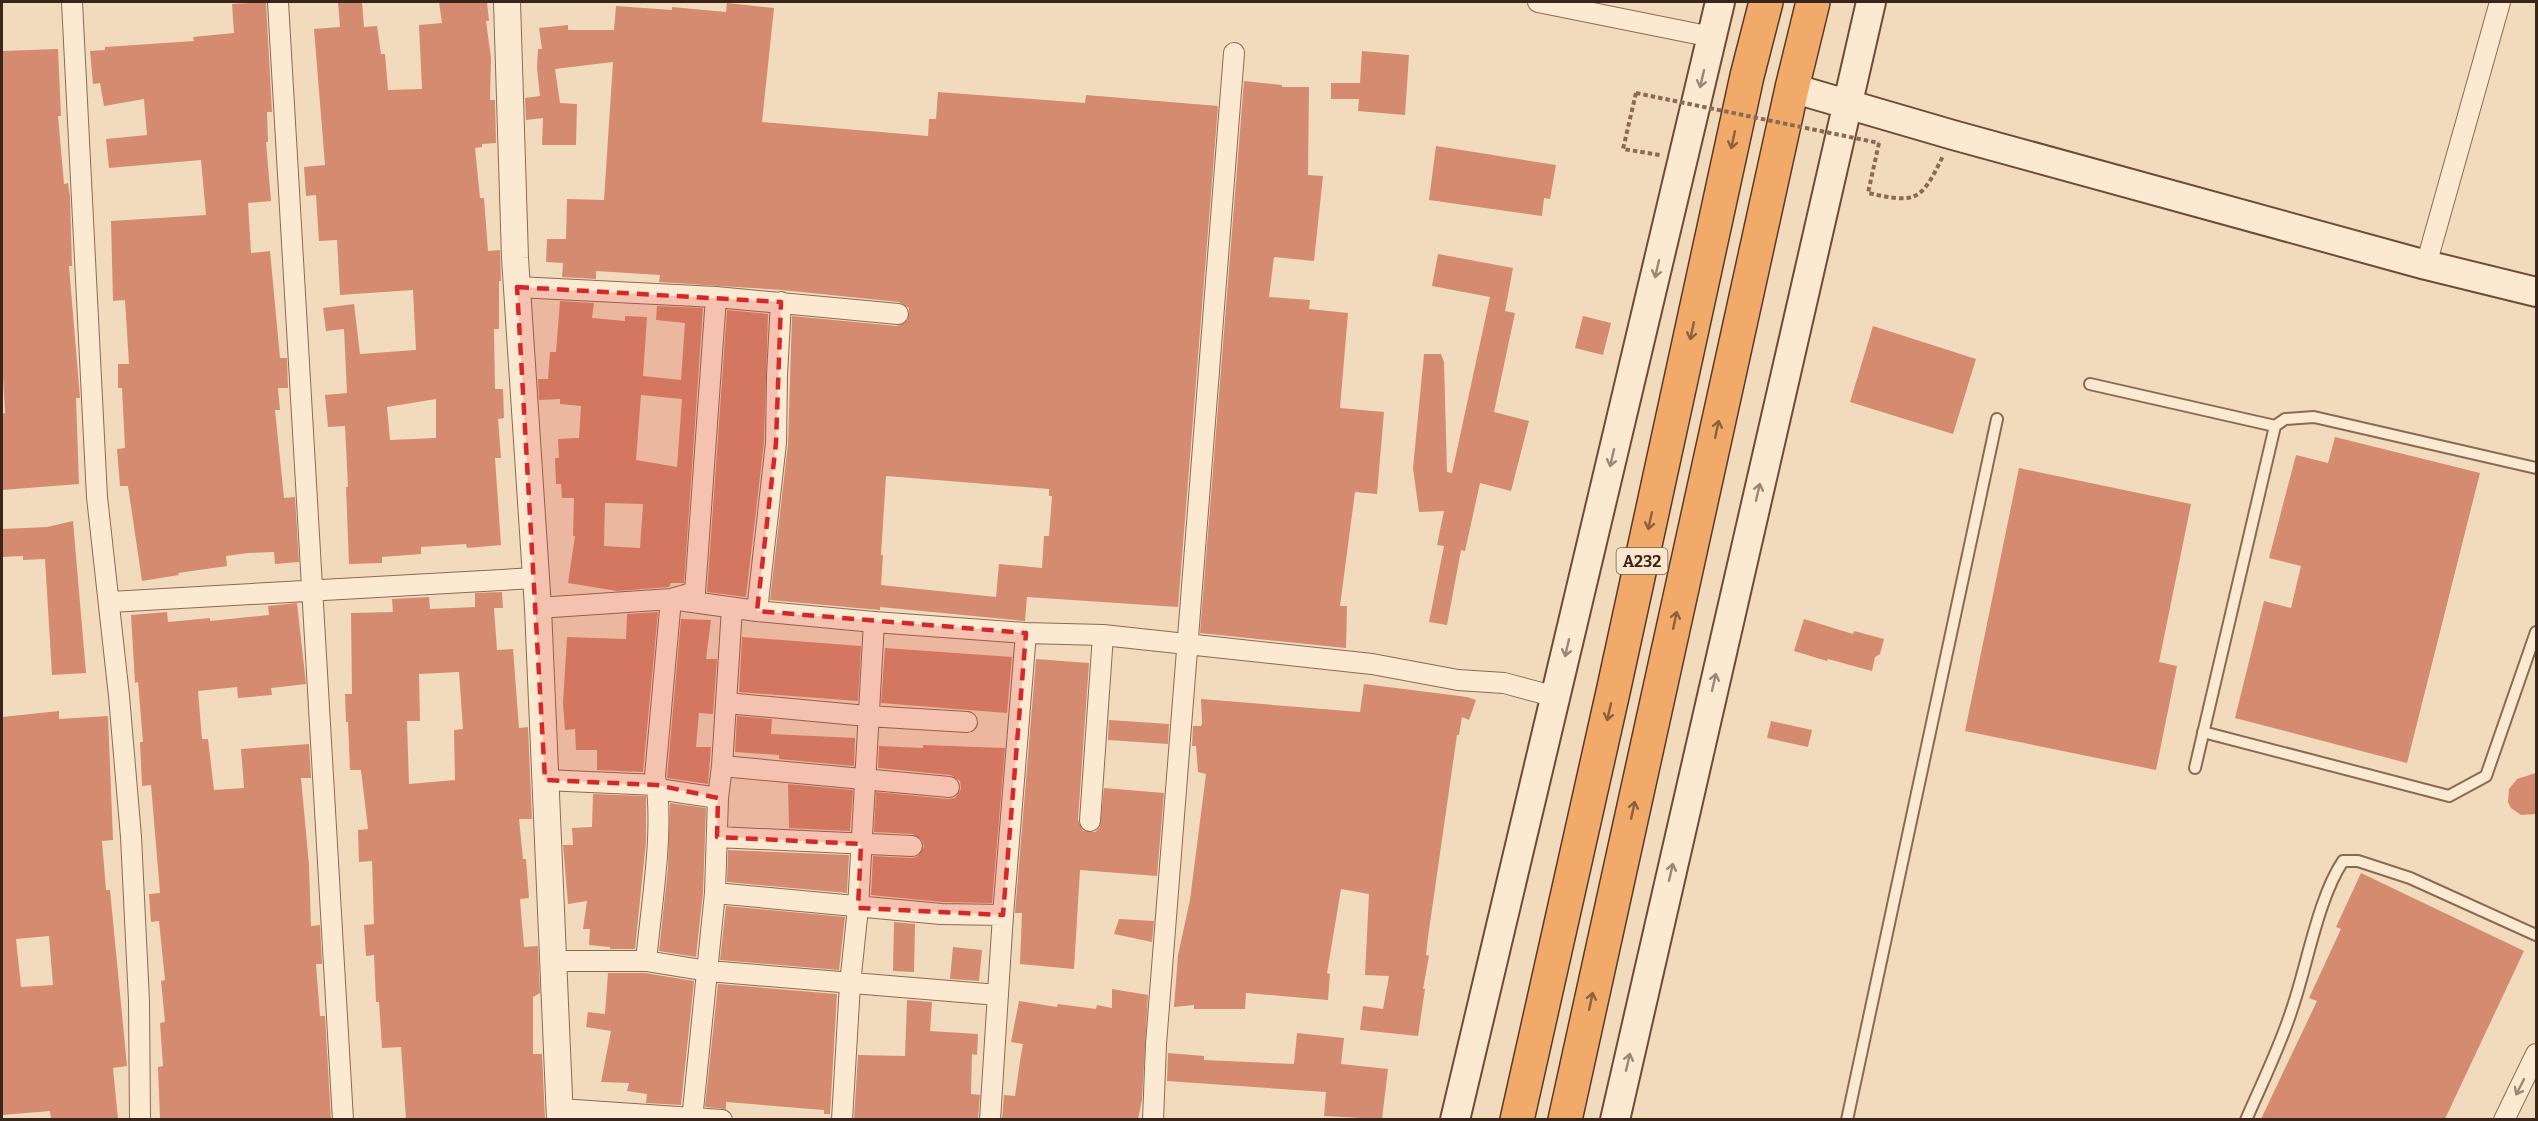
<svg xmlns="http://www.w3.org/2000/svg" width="2538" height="1121" font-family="Bitter,serif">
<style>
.building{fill:#d48b6f;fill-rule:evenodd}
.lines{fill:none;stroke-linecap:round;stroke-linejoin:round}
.service-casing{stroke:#8b6a54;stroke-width:14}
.minor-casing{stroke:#8b6a54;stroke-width:22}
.tertiary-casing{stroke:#8b6a54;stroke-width:28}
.secondary-casing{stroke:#6d4b38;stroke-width:32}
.trunk-casing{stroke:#583929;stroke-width:36}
.path{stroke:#8b6a54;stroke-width:4;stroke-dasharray:4.5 3;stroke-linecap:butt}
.service{stroke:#fce9d1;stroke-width:10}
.minor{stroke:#fce9d1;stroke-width:20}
.tertiary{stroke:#fce9d1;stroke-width:26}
.secondary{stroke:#fce9d1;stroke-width:28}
.trunk{stroke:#f2aa6a;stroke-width:33}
.path-bridge{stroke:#8b6a54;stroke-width:4;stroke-dasharray:4.5 3;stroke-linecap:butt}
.oneway{stroke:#9a8776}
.oneway2{stroke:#8c613e}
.marked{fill:#d62828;fill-opacity:0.2;stroke:#d62828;stroke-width:4.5;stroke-dasharray:12 8;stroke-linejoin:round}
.labels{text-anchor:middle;stroke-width:6;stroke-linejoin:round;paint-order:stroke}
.shield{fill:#f9e6cd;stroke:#735f50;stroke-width:1.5}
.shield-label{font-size:16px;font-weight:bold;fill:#39251a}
</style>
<rect width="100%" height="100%" fill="#f2dbbd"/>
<path class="building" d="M266,2l6,110h-5l1,30h-2l5,59 -23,2 3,50 19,-2 10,107h7l1,30h-10l2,22h-5l9,88 11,-1 4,65 -24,2 -1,-12 -26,1 -22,3 1,10 -49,7 1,2 -37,6 -14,-95h-8l-3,-37 8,-1 -3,-60h-4v-24h11l-4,-64 -12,1 -2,-80 95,-6 -5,-55 -92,8 -3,-29 41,-4 -3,-36 -40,7 -4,-23 -7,1 -3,-33 15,-1v-3l89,-6 -1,-4 41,-4 -2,-29z
M338,2h24l2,25 13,-1 4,28h4l3,36 34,-1 -3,-64 23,-2 -3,-21h48l2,19h-3l5,37 -1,42h5l1,43 -14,1v3l-7,1 5,50h4l4,53 12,-1 1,31h-2v48h-5l1,60h8l1,29 -6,1 3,39h-6l6,87 -34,3 -1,-4 -45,3v7l-39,3v6l-33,1 -3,-77h2l-3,-61 -17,1 -3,-32 22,-2 -3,-64 -18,2 -3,-23 31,-4 6,50 56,-4 -3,-60 -73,5 -3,-55 -18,1 -3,-46 -10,1 -2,-29 21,-2 -11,-136 26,-2zM436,399v39l-46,2 -3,-33z
M727,3l47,5 -12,114 166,14 1,-17h7l2,-27 147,11 1,-8 132,11 -40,501 -151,-10 -2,24 -145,-14v3l-110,-10 18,-156 4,-128 105,10 11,-6 1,-12 -10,-6 -117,-12 -123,-8 1,-7 -64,-4v8l-34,-2 1,-14 -17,-1 1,-23h19l1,-40 37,1 9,-138 -58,7 5,34 17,1 -1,41h-34l1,-27 -17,2 -1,-22 15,-2 -3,-28 1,-19h4l-3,-21 29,-3v5h46l2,-24 56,4v-3l54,5zM886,476l163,13v7h3l-3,40h-5l-2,32 -43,-4 -3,33 -115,-12 2,-30h-2z
M58,49l3,67h-3l6,68 4,-1 2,14 2,69h-3l11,132h-4l3,86 -77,6v-76l3,-1 -3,-53v-309z
M1362,51l47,4 -4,60 -47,-4 1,-12h-28v-16h29z
M1244,81l38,4v2h27l-1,88 15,1 -9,85 -40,-4 -5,40 41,3 -1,9 39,4 -8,95 44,4 -7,82 -22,-2 -15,114h7l-1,42 -146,-15z
M1436,146l120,19 -6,34 -6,-1 -2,18 -113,-16z
M1438,254l75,14 -8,43 10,2 -21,99 35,9 -18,70 -31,-8 -15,68 -4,-1 -14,75 -18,-3 15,-76 -7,-1 7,-34 -25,1 -6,-44 11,-114h17l3,8 3,110 5,1 38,-176 -58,-11z
M560,301l34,2 -2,15 33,3v-5l22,1 -4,59 38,4 4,-57 -29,-3 1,-14 46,2 -19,275h-13l-2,4 -52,4 -49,-8 7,-47h-2l1,-38h-12l-1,-14h-5l-1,-26h4l-1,-19 21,-1 2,-32 -21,-2v-5l-21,1 -1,-21h10l2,-27h6zM641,395l41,4 -5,68 -41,-7zM605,503l38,1 -3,44 -36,-2z
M727,310l41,4 -4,128 -18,155 -39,-5z
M1583,316l28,7 -8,32 -28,-7z
M1873,326l103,33 -23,75 -103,-32z
M2335,437l145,36 -73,290 -172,-45 29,-117 27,7 10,-42 -32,-8 27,-103 32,8z
M2019,468l172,36 -32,158 18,4 -21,104 -191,-39z
M73,521l13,152 -34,2 -7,-116 -22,1v-4l-21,1v-28l45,-2z
M502,592l1,16h-9l3,42 16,-1 6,79 9,-1 4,92h-13l4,40h3l3,39 -9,1 4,48 14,-1 2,47 -7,4v57h9l3,65h-139l-5,-72 -19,1 -3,-46h-3l-2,-47 -8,1 -2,-31 10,-1 -2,-63 -13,1 -1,-32 10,-1 -7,-59h-11l-2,-48h-2l-1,-28h7l-1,-81 42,-1 -1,-13 37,-2 1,12 45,-2v-14zM459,672l4,57 -9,1 1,50 -46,4 -2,-63h13l-1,-47z
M297,603l9,81 -35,4 1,7 -34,3 -1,-11 -39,4 4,48h6l6,51 30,-2 -3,-39 68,-5 2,34h-10l8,87 2,61 9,-1 2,39h-6l4,52h5l6,103h-171l-2,-52 5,-1 -3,-43 5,-1 -4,-41 4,-1 -6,-59 -8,1 -2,-28 11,-1 -9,-108 -9,1 -2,-44h3l-5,-60 -3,1 -4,-68 36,-3 1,10 42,-4v3l59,-6 -1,-9z
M658,612l-15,160 -46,-2v-20h-21l-1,-21 -10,1 -2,-27 4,-66 59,2 1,-25z
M681,619l30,1 -5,39h11l-4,55 -14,-1 -3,34h15l-3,37 -41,-6z
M1804,619l49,15 1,-3 30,8 -4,15 -5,3 -3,14 -44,-12 -1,2 -33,-10z
M742,637l119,9 -3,55 -119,-9z
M885,648l127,9 -5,56 -126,-10z
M1036,659l53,4 -11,157 5,11 12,1 5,-5 4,-39 60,5 -7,83 -77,-6 -6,99 -54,-5 2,-51h-7z
M1364,684l103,13 9,3 -7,20 -7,-3 -3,18h-2l-29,202 -2,18 3,1 -6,33h2l-7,47 -58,-6 3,-24 20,3 6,-33 -24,-1 4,-81 -28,-5 -14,84 3,1 -2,26 -82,-7 -1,16h-51v-4l-20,2 4,-52 12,-55 16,-126 -8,-2 -2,-26h-4l1,-20h8l1,-3 -1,-24 159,13z
M59,711v8l49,-3 5,124 -11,1 4,49h4l17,176 -14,2 5,51h-67l-1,-8 -48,4v-398zM49,936l4,49 -32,2 -5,-48z
M737,716l35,3 -1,15 84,4 -1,28 -75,-7v-4l-44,-3z
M1109,720l60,4 -1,20 -60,-4z
M1771,721l41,9 -4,17 -41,-9z
M923,745l82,3 -13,155 -50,-1 -71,-7 2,-39 39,2 6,-2 6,-9 -2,-7 -9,-6 -39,-2 2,-40 72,7 7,-1 6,-9 -1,-8 -9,-6 -73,-7 1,-22 44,2z
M2536,773v41l-15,1 -10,-7 -3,-6 1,-13 8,-10z
M788,784l65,6 -3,41 -61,-3z
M593,794l53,2v46l-11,107h-25v-2l-21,-2 1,-16h-7l4,-28 -19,3 -5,-59h10l-1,-17 20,-1z
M670,803l36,5 -3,84 -7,65 -37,-6 9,-83z
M728,850l121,5 -2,38 -120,-11z
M2361,873l163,78 -79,168h-184l56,-118 -8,-3 32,-69 -5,-2z
M726,906l119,11 -6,53 -119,-10z
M1119,919l35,2 -2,21 -38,-8z
M894,922l21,2 -1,48 -21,-1z
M953,947l29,3 -3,31 -29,-2z
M608,973h37l49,8 -13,124 -35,-2 1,-9 -20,-3 2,-8 -28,-1 10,-51 -25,-4 2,-15 17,2z
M718,984l119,10 -7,120h-6v-4l-98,-8v7l-21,-2z
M1112,989l36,6 -6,105 -4,19h-136l2,-24 11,1 5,-35 3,-17 -12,-2 8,-41 38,6 1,-3 38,5 1,-4 15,3z
M907,1000l25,2 -2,29 48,3 -1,21 -5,-1 -1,40 9,1 -2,24h-124l4,-64 47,1z
M1297,1033l47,5 -3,26 47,5 -6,50 -58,-3 2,-24 -159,-11 1,-28 36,3v4l90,4z"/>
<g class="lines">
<defs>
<path id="service" d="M2090,384l185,42
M2203,732l246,64 37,-20 50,-144
M2195,768l80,-342 10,-7 29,-2 222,51
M1847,1120l150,-701
M2246,1120c16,-37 34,-73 46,-111 15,-43 26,-111 51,-148h15l52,17 126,57"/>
<path id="minor" d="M72,2l25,495 22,199 12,141 8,164 1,119
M278,2l65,1118
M1538,2l174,35
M2426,265l74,-263
M517,287l199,10 182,17
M110,602l425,-24
M538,608l133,-9 86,12 117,11 152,11 77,2 269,29 86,16 46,3 52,14
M757,611l19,-168 1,-68 4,-73
M726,703l141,13 100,6
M722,766l227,21
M545,780l112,5
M658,789l60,9
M1090,821l13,-186
M717,837l195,9
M715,893l226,21 62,1
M554,961h92l62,10 290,24
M646,961c5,-54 19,-134 9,-185l16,-177 24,-7 21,-295
M560,1109l162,11
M692,1120l23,-227 3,-95 4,-32 10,-158
M842,1120l8,-136 8,-76 16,-286
M990,1120l13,-205 23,-282
M1153,1120l3,-76 78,-991
M2504,1120l32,-66"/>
<path id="tertiary" d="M507,2l8,256 23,350 22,512"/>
<path id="secondary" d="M1792,88l161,47 473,130 110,27
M1455,1120l265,-1118
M1615,1120l256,-1118"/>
<path id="trunk" d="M1517,1120l96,-428 134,-616 19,-74
M1565,1120l227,-1032 21,-86"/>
</defs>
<use href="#service" class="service-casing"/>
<use href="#minor" class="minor-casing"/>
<use href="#tertiary" class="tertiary-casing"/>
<use href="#secondary" class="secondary-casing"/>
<use href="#trunk" class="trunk-casing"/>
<path class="path" d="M1636,93l-13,56 37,6
M1879,143l-11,50c49,11 53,8 75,-37"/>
<use href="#service" class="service"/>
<use href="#minor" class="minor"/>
<use href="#tertiary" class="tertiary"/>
<use href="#secondary" class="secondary"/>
<use href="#trunk" class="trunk"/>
<path class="path-bridge" d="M1636,93l243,50"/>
</g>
<defs><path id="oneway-shaft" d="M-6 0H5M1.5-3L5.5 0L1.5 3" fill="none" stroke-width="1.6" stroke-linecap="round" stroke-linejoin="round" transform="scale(1.5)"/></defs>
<g class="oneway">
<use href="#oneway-shaft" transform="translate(1702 79) rotate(103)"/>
<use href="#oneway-shaft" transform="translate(1657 269) rotate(103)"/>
<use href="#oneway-shaft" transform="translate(1612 458) rotate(103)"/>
<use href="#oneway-shaft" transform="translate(1758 492) rotate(-77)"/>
<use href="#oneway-shaft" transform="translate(1567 648) rotate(103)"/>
<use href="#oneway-shaft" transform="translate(1714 682) rotate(-77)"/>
<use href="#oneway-shaft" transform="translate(1671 872) rotate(-77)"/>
<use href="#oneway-shaft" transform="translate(1628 1062) rotate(-77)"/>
<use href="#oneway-shaft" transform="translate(2520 1087) rotate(117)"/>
</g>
<g class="oneway2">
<use href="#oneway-shaft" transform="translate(1733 140) rotate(102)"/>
<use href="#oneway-shaft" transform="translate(1692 331) rotate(102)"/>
<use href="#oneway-shaft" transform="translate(1717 429) rotate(-78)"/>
<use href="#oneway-shaft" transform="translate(1650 521) rotate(102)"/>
<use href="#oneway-shaft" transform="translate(1675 620) rotate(-78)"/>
<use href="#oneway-shaft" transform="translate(1609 712) rotate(103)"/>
<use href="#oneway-shaft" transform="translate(1633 810) rotate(-78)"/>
<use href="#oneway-shaft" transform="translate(1591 1001) rotate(-78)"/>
</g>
<path class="marked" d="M517,287l264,15 -5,141 -19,168 269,22 -23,282 -145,-7 3,-64 -144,-7 1,-39 -61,-13 -112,-5z"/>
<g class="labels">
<rect class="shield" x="1616.5" y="548" width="51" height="26" rx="4.5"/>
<g class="shield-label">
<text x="1642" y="567">A232</text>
</g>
</g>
<rect width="2538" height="1121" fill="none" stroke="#39251a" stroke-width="6"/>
</svg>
